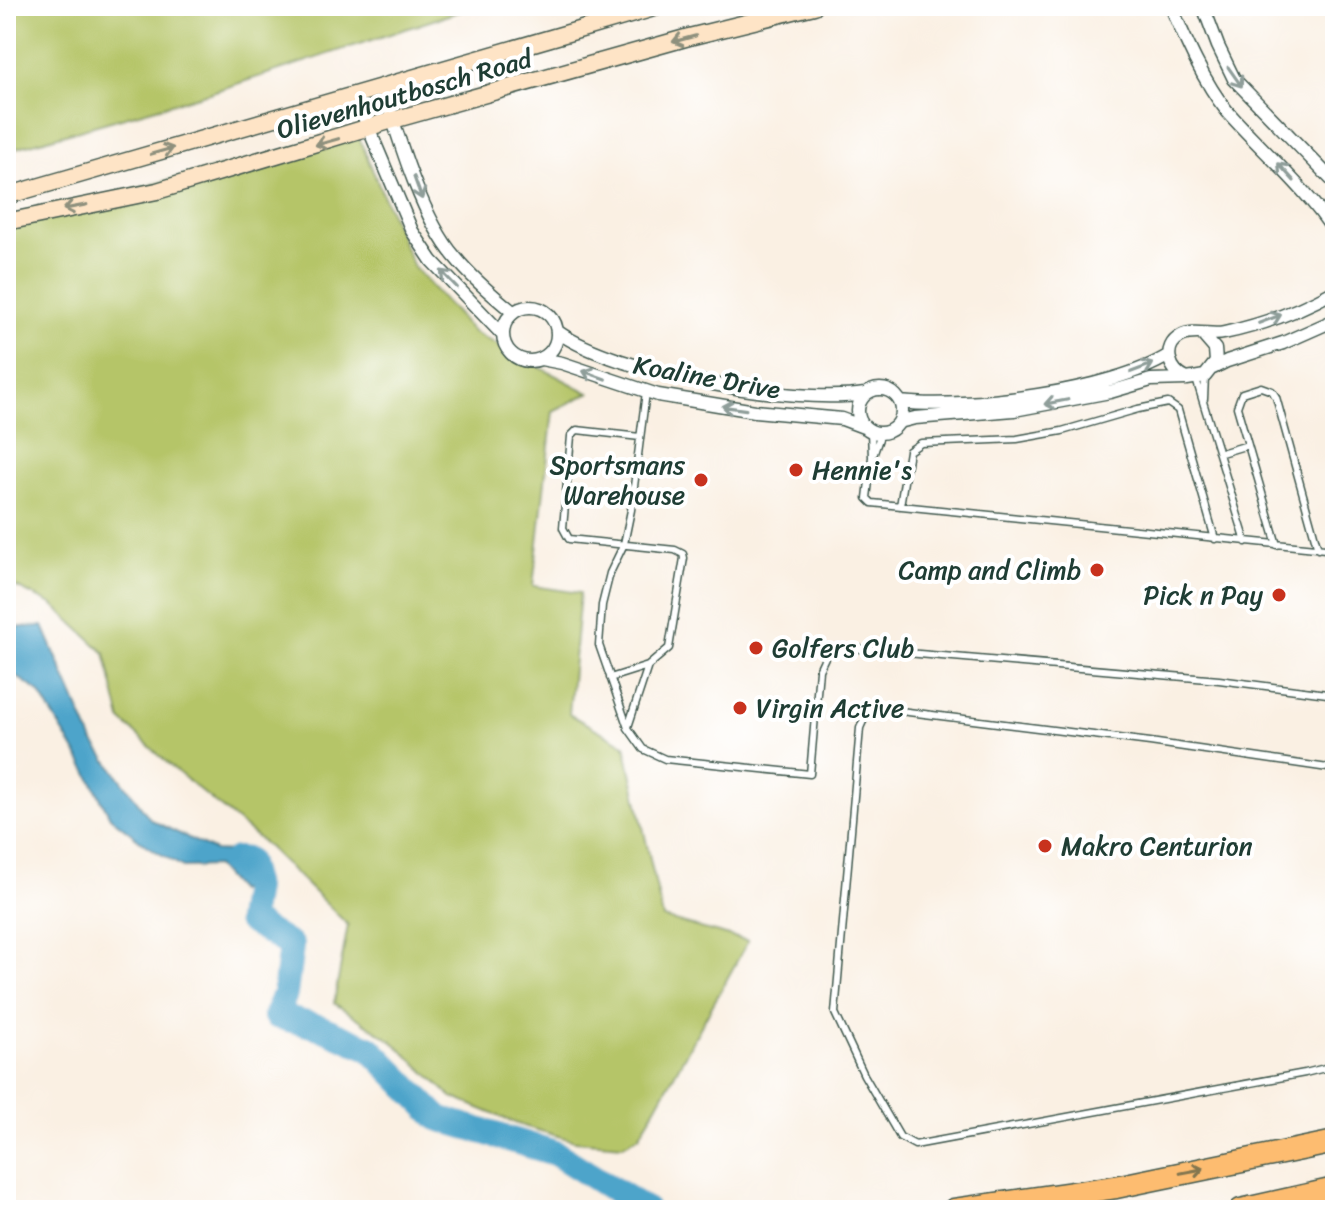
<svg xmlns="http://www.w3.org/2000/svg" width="1341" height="1216" font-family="Sriracha,sans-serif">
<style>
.green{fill:#b5c568;stroke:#6a814e;stroke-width:2}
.water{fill:#4ea4ca;stroke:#36707f;stroke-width:2}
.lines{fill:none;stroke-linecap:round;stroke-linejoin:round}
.river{stroke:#4ea4ca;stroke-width:26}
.service-casing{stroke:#40584e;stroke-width:9}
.minor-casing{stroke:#40584e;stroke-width:15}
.secondary-casing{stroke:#40584e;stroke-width:19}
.motorway-casing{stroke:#40584e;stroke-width:25}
.service{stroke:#fff;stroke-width:6}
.minor{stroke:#fff;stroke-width:12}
.secondary{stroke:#fee4c6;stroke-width:16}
.motorway{stroke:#fdbc70;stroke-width:22}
.oneway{stroke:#8e907d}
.oneway2{stroke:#8f9e9a}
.oneway3{stroke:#83764f}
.poi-dot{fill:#c8321e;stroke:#fff;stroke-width:3}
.labels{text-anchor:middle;stroke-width:8;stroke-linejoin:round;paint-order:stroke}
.street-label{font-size:26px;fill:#1f3d34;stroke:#fff}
.poi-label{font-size:26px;fill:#1f3d34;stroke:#fff;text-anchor:start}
</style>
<rect width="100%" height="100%" fill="#fff"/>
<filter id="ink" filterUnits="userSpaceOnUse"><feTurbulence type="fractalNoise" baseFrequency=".0125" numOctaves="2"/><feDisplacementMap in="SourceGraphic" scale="16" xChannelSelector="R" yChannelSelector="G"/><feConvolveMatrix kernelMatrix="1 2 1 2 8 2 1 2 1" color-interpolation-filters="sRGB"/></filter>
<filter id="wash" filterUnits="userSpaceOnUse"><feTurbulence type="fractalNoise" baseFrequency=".006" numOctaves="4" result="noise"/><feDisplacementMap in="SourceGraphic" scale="32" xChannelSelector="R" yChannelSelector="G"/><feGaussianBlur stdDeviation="1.8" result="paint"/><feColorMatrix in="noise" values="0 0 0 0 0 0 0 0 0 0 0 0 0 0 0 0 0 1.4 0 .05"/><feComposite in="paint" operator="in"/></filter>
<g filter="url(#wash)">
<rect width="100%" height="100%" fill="#faf0e3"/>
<path class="green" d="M6,6h470l-267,87 -203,58z
M357,133l56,133 60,66 116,61 -36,18 -20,175 47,7 -11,121 56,31 38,173 85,23 -95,172 -14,23 -16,9 -48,-4 -55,-16 -68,-28 -60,-56 -58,-38 14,-78 -83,-81 -92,-76 -52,-48 -16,-67 -53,-49 -46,-22v-361z"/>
<path class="water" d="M43,626l49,114 59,80 64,31 36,2 7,29 -20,9 -22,-25 -33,1 -36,-21 -37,-29 -23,-46 -48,-79 -33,-23v-41z"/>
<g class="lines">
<path class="river" d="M237,859l10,1 7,28 -5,32 42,26 -6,48 -9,22 43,11 50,21 69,70 117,35 91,57"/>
</g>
</g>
<g filter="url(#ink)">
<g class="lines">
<defs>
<path id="service" d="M1196,379l50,163
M646,392l-15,118 -7,34 -14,29 -8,32 -3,40 29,83 15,21 22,10 145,15 9,-104 9,-19 10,-4 381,33 116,15
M1204,399l1,-23
M871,431l1,26 -5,41 5,5 463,47
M874,453l7,-20
M1221,453l27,-8
M900,506l9,-55 12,-8 96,-4 45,-8 76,-22 30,-6 10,7 37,129
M1277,545l-40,-138 5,-14 19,-6 11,4 4,6 42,152
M610,678l38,-12 21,-18 15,-90 -1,-4 -8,-4 -106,-11 -6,-11 8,-92 6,-6 63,7
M628,727l20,-61
M1335,769l-185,-27 -274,-34c-10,5 -12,11 -16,20l-25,285 29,62 36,62 15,8 390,-72 20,-5 10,-7"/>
<path id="minor" d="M1171,6c14,33 33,77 56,105 35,40 79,76 108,122
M1203,6l15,40 16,33 101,104
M383,88c15,49 39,131 72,169 17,21 37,38 58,55
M355,96l57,135 20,30 71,74
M503 334a27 27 0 1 1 54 0a27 27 0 1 1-54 0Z
M558,332c60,42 234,73 307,62
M1202,334l13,15 1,13 -11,14 -18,3c-18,-8 -26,-32 -6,-43 12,-7 30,0 43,-3 38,-8 77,-23 111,-42
M541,359l21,4 96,32 97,16 87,8 24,9
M1213,368l14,-7 56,-18 52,-23
M858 411a22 22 0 1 1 44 0a22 22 0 1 1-44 0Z
M900,402c68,8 211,-11 269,-47
M899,422l16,-4 99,-8 96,-18 41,-12 36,-1"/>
<path id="secondary" d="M6,196l655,-190
M6,222l151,-31 229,-69 303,-85 125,-31"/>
<path id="motorway" d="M954,1210l162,-23 219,-45
M1241,1210l94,-21
M1313,1210l22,-3"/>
</defs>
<use href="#service" class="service-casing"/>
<use href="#minor" class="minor-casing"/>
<use href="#secondary" class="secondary-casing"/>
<use href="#motorway" class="motorway-casing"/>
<use href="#service" class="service"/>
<use href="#minor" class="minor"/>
<use href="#secondary" class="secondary"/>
<use href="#motorway" class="motorway"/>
</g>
<defs><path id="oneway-shaft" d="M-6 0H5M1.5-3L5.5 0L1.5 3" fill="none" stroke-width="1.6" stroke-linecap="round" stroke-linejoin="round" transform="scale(2)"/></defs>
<g class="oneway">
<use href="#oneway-shaft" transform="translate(684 39) rotate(165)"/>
<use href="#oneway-shaft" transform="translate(327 142) rotate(164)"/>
<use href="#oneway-shaft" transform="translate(162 151) rotate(-16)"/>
<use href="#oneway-shaft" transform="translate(75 207) rotate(169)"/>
</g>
<g class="oneway2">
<use href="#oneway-shaft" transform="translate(1235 77) rotate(55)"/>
<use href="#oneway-shaft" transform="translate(1286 172) rotate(-132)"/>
<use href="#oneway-shaft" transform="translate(418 188) rotate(70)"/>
<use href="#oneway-shaft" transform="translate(449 279) rotate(-134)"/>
<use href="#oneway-shaft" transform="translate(1270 319) rotate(-21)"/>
<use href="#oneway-shaft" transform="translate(1142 368) rotate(-21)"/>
<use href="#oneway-shaft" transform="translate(594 375) rotate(-160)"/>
<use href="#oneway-shaft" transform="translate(1056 402) rotate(169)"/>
<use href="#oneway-shaft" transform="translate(734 408) rotate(-172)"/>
</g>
<use class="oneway3" href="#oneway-shaft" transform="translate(1192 1171) rotate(-11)"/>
</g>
<g class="poi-dot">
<circle cx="796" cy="470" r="8"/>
<circle cx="701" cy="480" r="8"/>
<circle cx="1097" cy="570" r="8"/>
<circle cx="1279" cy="595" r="8"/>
<circle cx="756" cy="648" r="8"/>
<circle cx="740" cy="708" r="8"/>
<circle cx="1045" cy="846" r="8"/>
</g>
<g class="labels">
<g class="street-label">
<text transform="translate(404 94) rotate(-16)" y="9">Olievenhoutbosch Road</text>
<text transform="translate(707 377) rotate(10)" y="9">Koaline Drive</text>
</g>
<g class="poi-label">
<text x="685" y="474" text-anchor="end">Sportsmans<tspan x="685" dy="30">Warehouse</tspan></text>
<text x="812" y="479">Hennie's</text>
<text x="1081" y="579" text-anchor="end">Camp and Climb</text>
<text x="1263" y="604" text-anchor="end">Pick n Pay</text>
<text x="772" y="657">Golfers Club</text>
<text x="756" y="717">Virgin Active</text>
<text x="1061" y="855">Makro Centurion</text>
</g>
</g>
<rect width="1341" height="1216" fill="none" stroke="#fff" stroke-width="32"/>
</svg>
